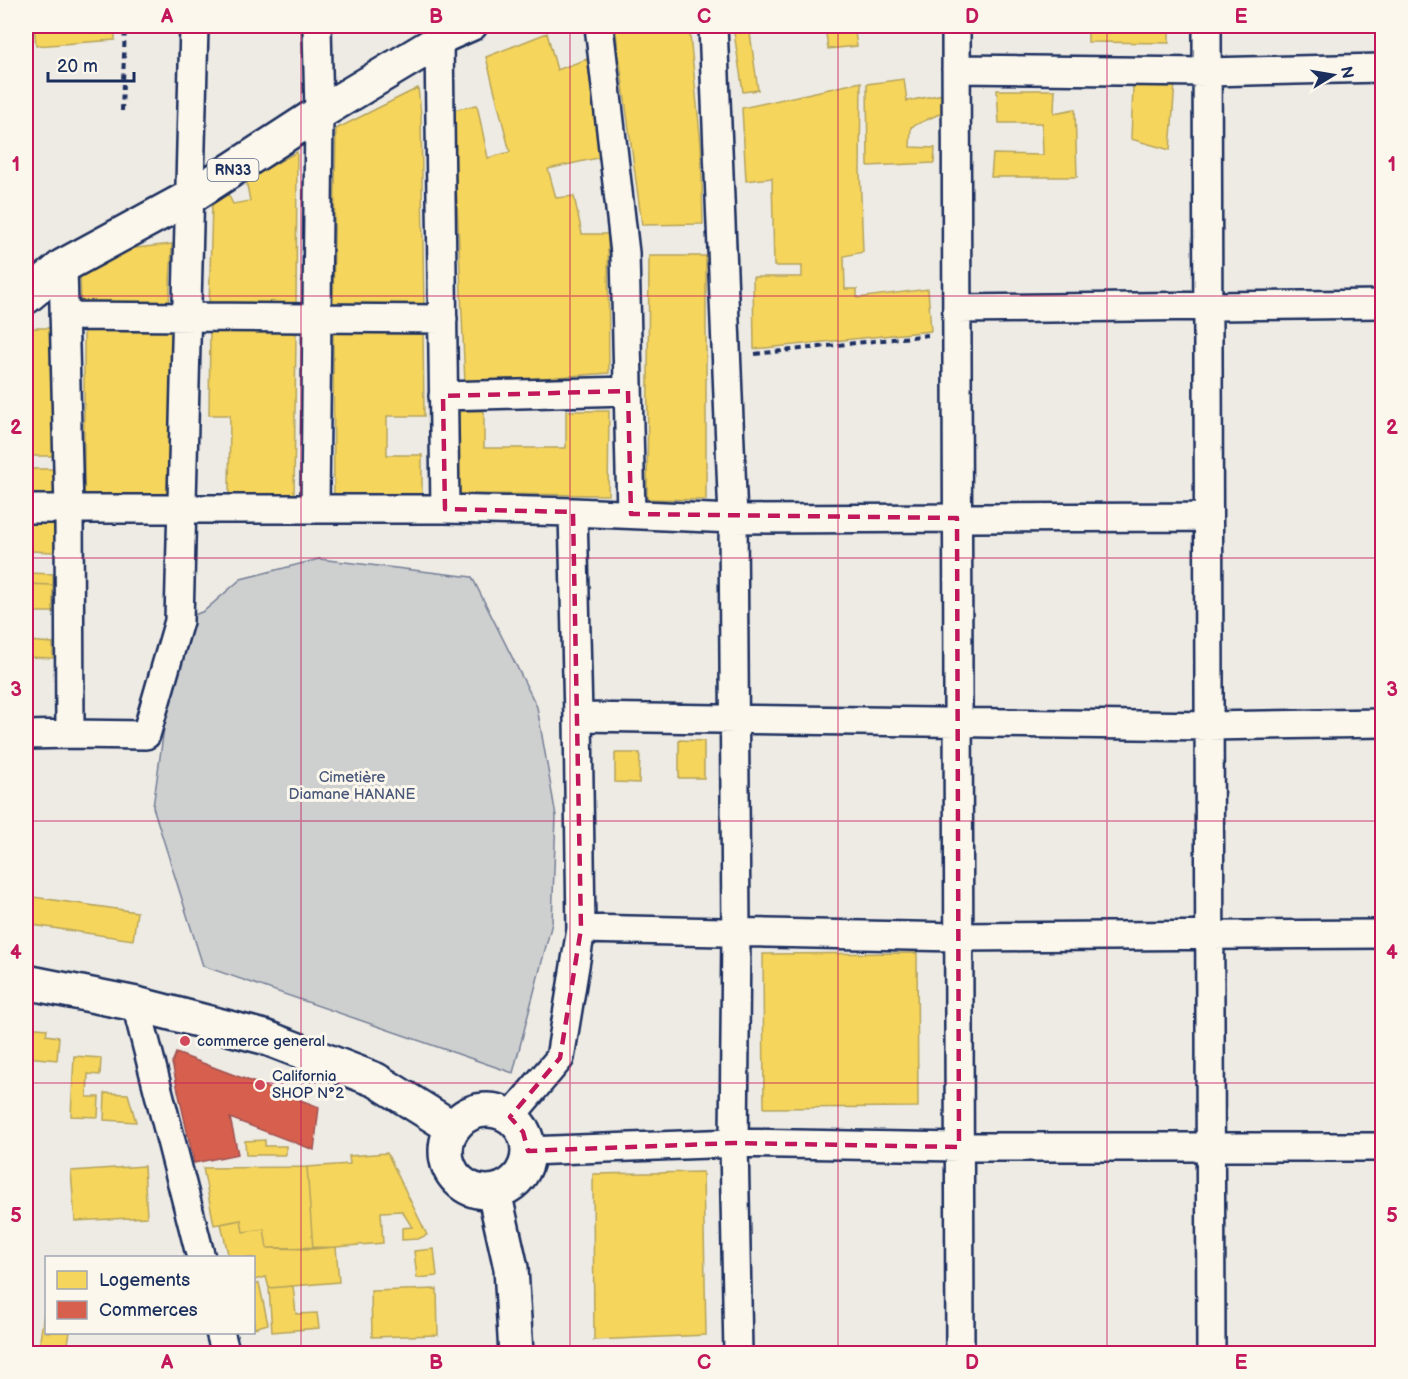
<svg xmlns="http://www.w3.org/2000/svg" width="1408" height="1379" font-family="'Balsamiq Sans',sans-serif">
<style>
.green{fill:#cecfcf;stroke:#747f96;stroke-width:1.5}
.homes{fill:#f6d55c;stroke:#b4a35d;stroke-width:1.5}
.shops{fill:#d6604d;stroke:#9e5152;stroke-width:1.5}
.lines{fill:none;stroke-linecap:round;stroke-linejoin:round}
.minor-casing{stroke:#1b2f5e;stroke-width:32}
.tertiary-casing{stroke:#1b2f5e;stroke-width:38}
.primary-casing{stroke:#1b2f5e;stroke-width:38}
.path{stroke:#1b2f5e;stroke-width:4;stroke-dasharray:6 4.5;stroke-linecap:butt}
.minor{stroke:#fbf7ec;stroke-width:27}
.tertiary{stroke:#fbf7ec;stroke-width:33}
.primary{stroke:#fbf7ec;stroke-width:33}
.marked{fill:none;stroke:#c2185b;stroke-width:4.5;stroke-dasharray:12 8;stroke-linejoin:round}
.grid{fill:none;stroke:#c2185b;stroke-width:1.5;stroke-opacity:0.55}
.poi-dot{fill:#d1495b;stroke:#fbf7ec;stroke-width:2}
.labels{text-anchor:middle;stroke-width:6;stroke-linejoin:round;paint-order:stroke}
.shield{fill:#fbf7ec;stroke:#5e6b89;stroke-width:1.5}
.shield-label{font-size:14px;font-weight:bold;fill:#1b2f5e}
.park-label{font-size:15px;fill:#48577a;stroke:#fbf7ec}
.poi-label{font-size:15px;fill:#1b2f5e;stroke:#fbf7ec;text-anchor:start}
.neatline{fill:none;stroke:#c2185b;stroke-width:2}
.grid-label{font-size:20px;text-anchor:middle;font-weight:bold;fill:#c2185b}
</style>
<rect width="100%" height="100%" fill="#eeebe4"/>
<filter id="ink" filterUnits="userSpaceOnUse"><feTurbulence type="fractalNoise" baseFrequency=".0167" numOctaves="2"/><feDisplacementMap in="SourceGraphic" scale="12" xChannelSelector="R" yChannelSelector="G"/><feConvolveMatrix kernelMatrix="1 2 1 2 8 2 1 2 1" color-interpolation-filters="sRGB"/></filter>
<g filter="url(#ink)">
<path class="green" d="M319,559l153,18 65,130 19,109 -4,107 -39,150 -310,-107 -50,-159 26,-186 25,-10 37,-32z"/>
<path class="homes" d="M34,26h81v14l-79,6z
M615,26h74l12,118 2,80 -61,1z
M733,26h16l9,64 -15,2z
M825,26h29l3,20 -29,3z
M1088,26h50l18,6 -1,-6h14v17l-81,-1z
M547,33l10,37 30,-11 15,98 -54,12 8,29 18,-2 8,38h26l1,139 -144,11 -12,-274 24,-5 11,53 22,-6 -24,-95z
M1165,71l10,12 -5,67 -39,-11 2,-53z
M904,79l3,22 42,-8 -1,17 -37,17 -1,20 25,1 -1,15 -66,3 -1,-82z
M861,82l-1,88 3,82 -19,4 1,33h12v9l71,-9 3,42 -177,18 -1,-72h49v-11h-28l-2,-88 -26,3 -4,-73z
M418,88l3,26 3,195 -91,-1 3,-179z
M997,90h58l-1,23 21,-4 2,68h-86l2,-23 50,1 -1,-32h-43z
M297,152l-1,157 -87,-2 3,-103 16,-10 5,10 17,-3 -4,-21z
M172,244l-3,61h-88l-1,-32 46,-24z
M649,256h57v244l-59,-1z
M84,326l89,3 -4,169 -85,-3z
M27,328h29l1,128h-29z
M210,330l86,2 -2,163 -65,-1 1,-79h-21z
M333,331h90l1,85h-37v39h35v41h-88z
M458,411h26v37h82v-37h43l-1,84 -150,-1z
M30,469h26l1,27h-31v-18h4z
M26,519h28v33l-25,-1v22l24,1v11l-27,-1z
M26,584l27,1v27h-27z
M26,614l2,27 25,2v15l-27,-1z
M679,740l25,1v37h-25z
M615,753h25l-1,30 -24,-1z
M26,896l111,16 -4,28 -107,-16z
M917,953l1,154 -154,1 -1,-154z
M26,1027l21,2 -1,6 13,2 -2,23 -31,-3z
M74,1056l27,2 -1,17 -12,-1 -1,23h12l-1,20 -27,-1z
M105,1093l23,1 8,28 -32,-2z
M265,1140v6h21v9h-40l-1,-14z
M387,1153l40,82 -9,4 -16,1v-12l10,-1 -10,-16 -21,1 2,31 -70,6 -6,-82 43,-3 -1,-8z
M144,1166l3,51 -72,4 -4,-50z
M307,1167l6,82 -46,-1 -3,-19 -21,3 -2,-12 -27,5 -11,-57z
M703,1172l3,163 -112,5 -1,-166z
M241,1220l2,12 21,-3 3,19 69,-1 3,35 -70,6 -3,-11 -12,3v-22h-25l-8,-34z
M434,1249l3,27 -20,2 -3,-27z
M259,1283l9,41 -14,4v-43z
M293,1286l3,28 21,-1 2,15 -47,4 -3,-44z
M437,1289l1,46 -66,2 -1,-46z
M44,1313h2v19h24l-4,22h-28z"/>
<path class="shops" d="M176,1053l143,54 -5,43 -84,-32 8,36 -44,9 -22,-100z"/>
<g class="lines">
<defs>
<path id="minor" d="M599,26l26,227 6,261
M713,26l20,493 3,412 -2,212 4,211
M956,26l4,1328
M1207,26l4,1328
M956,69l251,3 175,-4
M63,266l6,244 1,224 76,1 33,-114 15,-595
M957,309l425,-5
M64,316l379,3
M443,396l185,-5
M26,509h419l128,3 160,7 475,-2
M315,509l4,-396 -2,-87
M445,509l-6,-468 34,-15
M578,717l631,9 173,-3
M26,735l44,-1
M581,929l377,8 424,-3
M136,1004l65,254
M510,1117l50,-59 21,-129 -3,-212 -5,-205
M528,1151l206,-8 225,4h423
M220,1332l6,22"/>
<path id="tertiary" d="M26,982l110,22 128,33 112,43 77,48
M446 1151a41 41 0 1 1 82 0a41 41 0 1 1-82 0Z
M494,1192l17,76 5,86"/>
<path id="primary" d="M26,297l37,-31 127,-69 129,-84 120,-72 1,-15"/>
</defs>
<use href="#minor" class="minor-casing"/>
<use href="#tertiary" class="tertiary-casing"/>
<use href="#primary" class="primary-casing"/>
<path class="path" d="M122,111l3,-85
M755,354l174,-19"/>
<use href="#minor" class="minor"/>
<use href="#tertiary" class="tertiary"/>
<use href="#primary" class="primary"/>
</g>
</g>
<path class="marked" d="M628,391l3,123 326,4 2,629 -225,-4 -206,8 -5,-19 -13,-15 50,-59 21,-129 -8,-417 -128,-3 -2,-113z"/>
<path class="grid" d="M301,26v1328M570,26v1328M838,26v1328M1107,26v1328M26,296h1356M26,558h1356M26,821h1356M26,1083h1356"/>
<g class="poi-dot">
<circle cx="185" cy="1041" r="6"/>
<circle cx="260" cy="1085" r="6"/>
</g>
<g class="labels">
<rect class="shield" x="207.5" y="159" width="51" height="22" rx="4.5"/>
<g class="shield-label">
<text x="233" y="175">RN33</text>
</g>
<g class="park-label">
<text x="352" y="782">Cimetière<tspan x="352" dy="17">Diamane HANANE</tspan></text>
</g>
<g class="poi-label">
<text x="197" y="1046">commerce general</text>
<text x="272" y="1081">California<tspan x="272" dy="17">SHOP N°2</tspan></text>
</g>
</g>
<rect width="1408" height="1379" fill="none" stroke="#fbf7ec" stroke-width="66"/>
<rect x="45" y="1256" width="210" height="78" fill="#fbf7ec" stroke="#a1a7b3" stroke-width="1.5"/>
<rect x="57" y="1271" width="30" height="18" fill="#f6d55c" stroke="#a1a7b3" stroke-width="1.5"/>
<text x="99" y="1286" font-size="18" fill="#1b2f5e">Logements</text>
<rect x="57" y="1301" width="30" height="18" fill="#d6604d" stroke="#a1a7b3" stroke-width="1.5"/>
<text x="99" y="1316" font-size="18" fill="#1b2f5e">Commerces</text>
<g transform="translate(1333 75) rotate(79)" stroke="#fbf7ec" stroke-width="4.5" paint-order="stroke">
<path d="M0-4.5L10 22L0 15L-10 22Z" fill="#1b2f5e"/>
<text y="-9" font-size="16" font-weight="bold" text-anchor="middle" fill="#1b2f5e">N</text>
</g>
<path d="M48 72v9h86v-9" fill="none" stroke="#1b2f5e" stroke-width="3"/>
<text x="57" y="72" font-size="18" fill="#1b2f5e" stroke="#fbf7ec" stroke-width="4.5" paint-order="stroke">20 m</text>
<rect x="33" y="33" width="1342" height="1313" class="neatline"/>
<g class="grid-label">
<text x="167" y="23">A</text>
<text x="436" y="23">B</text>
<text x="704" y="23">C</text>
<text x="972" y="23">D</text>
<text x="1241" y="23">E</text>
<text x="16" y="171">1</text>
<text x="1392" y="171">1</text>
<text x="16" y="434">2</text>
<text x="1392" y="434">2</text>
<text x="16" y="696">3</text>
<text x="1392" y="696">3</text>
<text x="16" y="959">4</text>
<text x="1392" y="959">4</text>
<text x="16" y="1222">5</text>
<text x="1392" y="1222">5</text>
<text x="167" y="1369">A</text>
<text x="436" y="1369">B</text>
<text x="704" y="1369">C</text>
<text x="972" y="1369">D</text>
<text x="1241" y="1369">E</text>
</g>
</svg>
